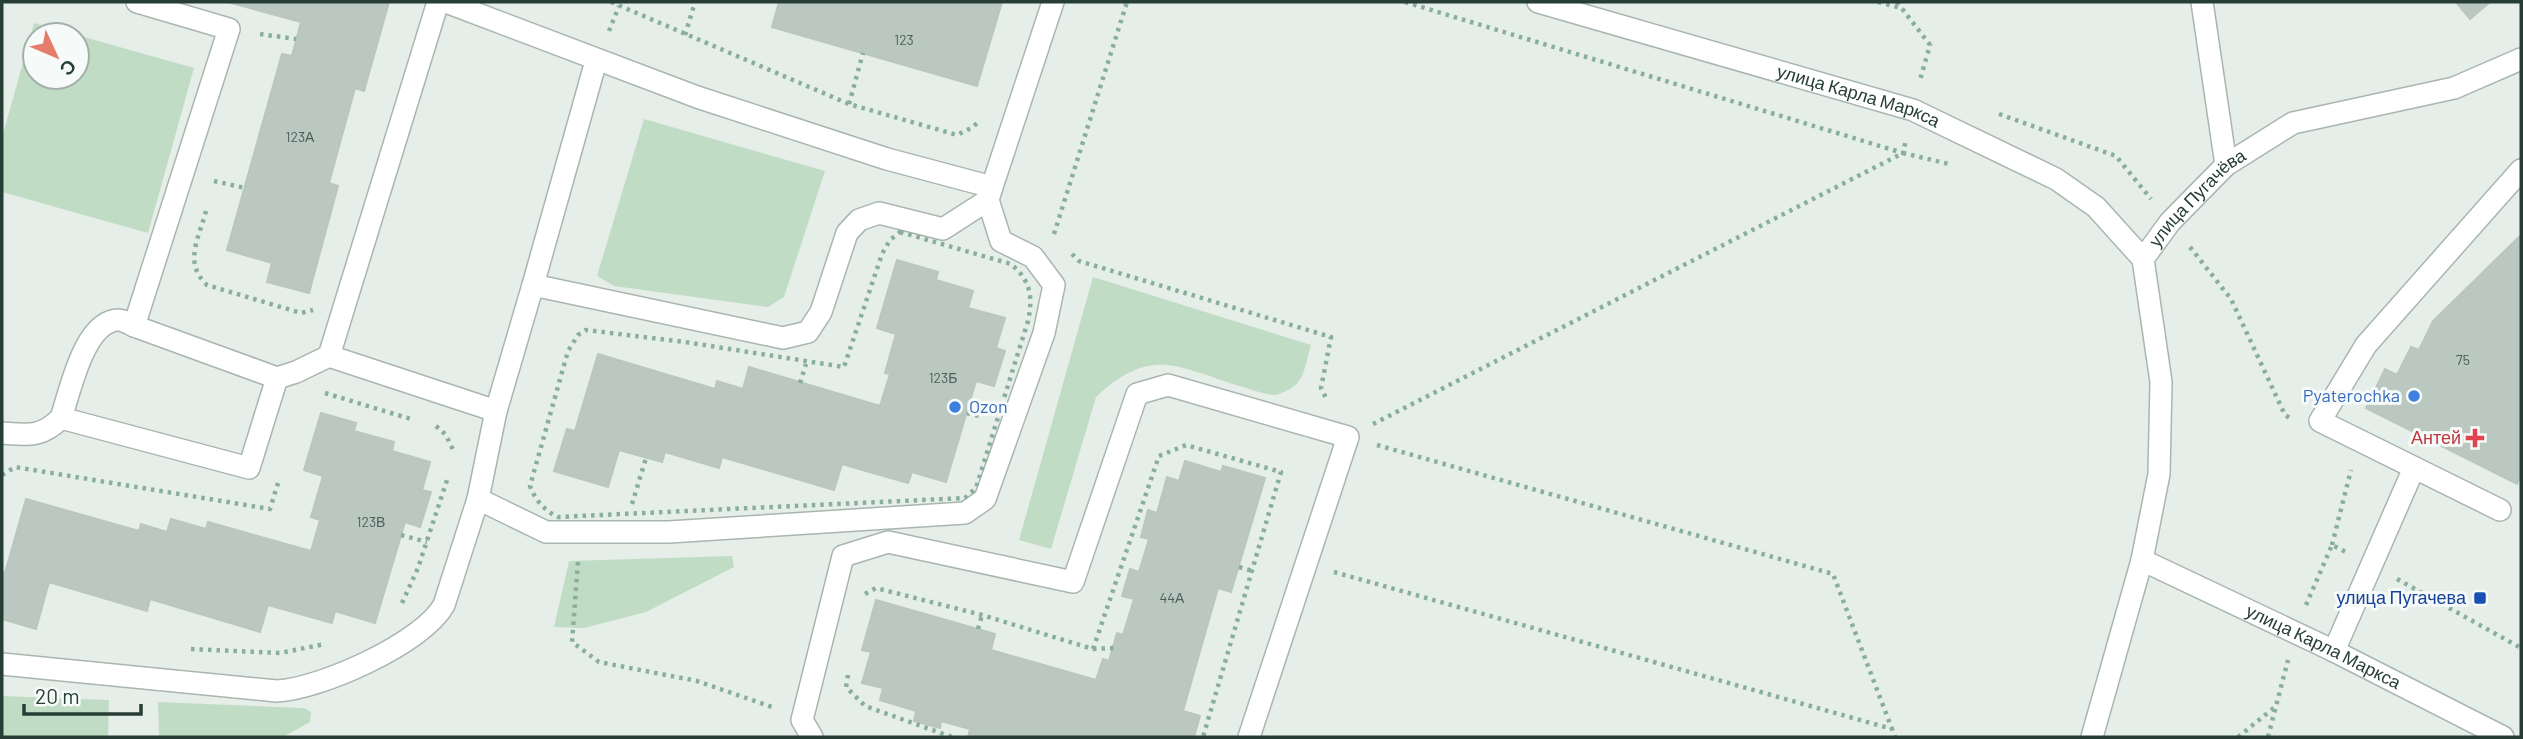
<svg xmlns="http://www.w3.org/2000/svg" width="2523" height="739" font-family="Barlow,sans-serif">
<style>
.green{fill:#c1dcc5}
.building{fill:#bbc8c2;stroke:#b9c7bf;stroke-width:2}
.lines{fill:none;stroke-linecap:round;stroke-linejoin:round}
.minor-casing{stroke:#a9b6af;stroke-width:24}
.path{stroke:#8aae9e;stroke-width:4.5;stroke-dasharray:3.5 5;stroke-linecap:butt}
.minor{stroke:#fff;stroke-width:21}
.shop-dot{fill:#3f7fe0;stroke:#f6faf8;stroke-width:2.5}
.health-dot{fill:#e0444e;stroke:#f6faf8;stroke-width:2.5}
.transit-dot{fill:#1a4fb4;stroke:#f6faf8;stroke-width:2.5}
.labels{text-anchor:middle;stroke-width:6;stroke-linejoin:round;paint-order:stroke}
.number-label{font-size:14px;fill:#4b6058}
.street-label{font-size:18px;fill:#263e35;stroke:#f6faf8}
.shop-label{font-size:18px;fill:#366cbe;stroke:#f6faf8;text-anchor:end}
.health-label{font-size:18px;fill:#be3a42;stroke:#f6faf8;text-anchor:end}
.transit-label{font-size:18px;fill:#164399;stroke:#f6faf8;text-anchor:end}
</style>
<rect width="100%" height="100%" fill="#e6eee9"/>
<path class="green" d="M34,23l42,12h-41v42h42v-42l117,33 -46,165 -146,-41v-54z
M644,119l181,52 -41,126 -16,10 -154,-21 -17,-10z
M1093,277l218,68c-8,26 -5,41 -35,50 -12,0 -25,-6 -37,-9 -64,-20 -88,-40 -143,11l-45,152 -32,-9z
M732,556l2,11 -88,45 -62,16 -30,-1 15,-66z
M2,696l107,4 -1,37h-106z
M158,702l146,6 7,4 -1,10 -27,15h-124z"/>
<path class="building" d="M228,2h161l-25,89 -9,-3 -26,95 9,3 -29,107 -42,-11 5,-19 -45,-13 55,-196 10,2 9,-34z
M779,2h223l-25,84 -205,-59z
M2456,2h34l-20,17z
M2521,235v241l-4,8 -151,-76 19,-39 12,6 14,-28 8,3 14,-29z
M897,260l41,12 -2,8 37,11 -5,17 37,10 -9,30 9,3 -11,35 -18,-5 -30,101 -34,-10 -4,11 -66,-19 -8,26 -112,-33 -3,11 -54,-16 -3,10 -43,-12 -11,37 -54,-16 13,-42 8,2 23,-77 117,35 2,-8 26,8 6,-22 131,39 10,-32 -5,-1 11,-39 -19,-6z
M321,413l35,10 -2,8 40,11 -2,9 38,11 -8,28 9,2 -11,35 -15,-5 -30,101 -40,-12 -3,12 -64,-18 -8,27 -110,-33 -3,12 -98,-29 -13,47 -34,-10v-47l3,1 21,-74 113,32 2,-7 26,8 4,-13 35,10 2,-7 103,29 9,-31 -9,-3 12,-41 -19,-6z
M1185,461l36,11 2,-6 42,12 -34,114 -13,-4 -35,123 17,5 -6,21h-226l2,-8 -29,-8 -1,7 -26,-7 2,-10 -36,-11 3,-12 -21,-5 9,-31 -9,-2 14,-50 119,34 -4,16 105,30 7,-21 6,2 8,-28 6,2 11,-36 -12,-3 8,-27 9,3 10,-33 -8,-2 7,-27 9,3 10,-36 12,4z"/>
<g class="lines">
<defs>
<g id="minor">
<path d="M137,2l92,27 -95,297 143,52 19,-6 33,-16 167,55 -18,88"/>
<path d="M446,2l251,95 190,62 105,28 61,-185"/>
<path id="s1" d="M1538,2l375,108 143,69 40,28 47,52"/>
<path d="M2202,2l24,163"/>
<path d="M533,285l63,-224"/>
<path d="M329,356l109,-354"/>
<path d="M496,411l37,-126 250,53 25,-6 13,-20 26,-79 12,-13 20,-7 64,16 45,-29"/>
<path d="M61,418c9,-26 23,-98 58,-98 4,0 11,4 15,6"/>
<path d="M2,433c26,2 39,5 59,-15l188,50 28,-90"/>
<path d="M2500,510l-180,-89 46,-76 155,-175"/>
<path id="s2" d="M2142,560l192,91 169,86"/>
<path d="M2334,651l80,-183"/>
<path d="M2,664l275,27c43,-2 146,-48 167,-86l34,-106 68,33h123l296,-19 20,-14 59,-166 10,-48 -21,-28 -32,-16 -13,-41 4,-13"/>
<path d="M812,737l-10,-17 41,-164 45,-14 185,40 64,-188 31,-9 180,52 -99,300"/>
<path id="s3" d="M2092,737l50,-177 17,-86 2,-92 -18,-123 27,-37 56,-57 67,-42 161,-35 67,-29"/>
</g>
</defs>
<use href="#minor" class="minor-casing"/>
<path class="path" d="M611,2l238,102 108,31 16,-8 6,-6
M1405,2l498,151 3,-14
M1878,2l23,6
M1897,2l33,43 -10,35
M609,31l10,-25
M260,34l36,5
M685,35l10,-33
M849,104l14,-51
M1999,114l117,42 35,43
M214,181l31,7
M206,211c-7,27 -23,52 1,74l94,28 12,-3
M900,232l111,32c20,17 22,33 17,57l-52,167 -11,10 -407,19c-13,-6 -23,-17 -28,-31l38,-135 10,-16 8,-5 99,12 159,25 38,-113 8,-14z
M1054,234l73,-232
M2190,247l41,52 54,116 6,4
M1072,254l7,7 252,76 -10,51 5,10
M800,383l6,-19
M325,393l89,27
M967,413l16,4
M1373,424l530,-271 46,11
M436,426l10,9 8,17
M1377,445l456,129 59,155
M2,475l13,-8 255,42 8,-26
M632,504l14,-46
M401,535l26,7
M2332,545l19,-75
M578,562l-6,80 27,20 98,19 78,27
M1239,567l14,4
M1334,572l558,157 3,8
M2397,579l124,69
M865,594l11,-6 106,27 111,34 66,-193 27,-11 95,27 -78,265
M402,603l16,-35 30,-91
M2306,605l26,-60 14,7
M978,629l4,-14
M191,649l89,4 45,-9
M1093,649l21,-1
M848,675l-2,12 19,19 87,31
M2238,737l37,-30
M2268,737l20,-77"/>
<use href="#minor" class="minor"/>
</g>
<g class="shop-dot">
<circle cx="2414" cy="396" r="7"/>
<circle cx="955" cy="407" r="7"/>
</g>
<path class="health-dot" d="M2471.5 427.5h7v7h7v7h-7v7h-7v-7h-7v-7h7z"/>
<rect class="transit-dot" x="2473" y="591" width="14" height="14" rx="3.5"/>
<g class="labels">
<g class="number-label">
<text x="904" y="45">123</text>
<text x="300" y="142">123А</text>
<text x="2463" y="365">75</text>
<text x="943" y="383">123Б</text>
<text x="371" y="527">123В</text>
<text x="1172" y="603">44А</text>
</g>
<g class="street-label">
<text dy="6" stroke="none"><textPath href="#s1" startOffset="334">улица Карла Маркса</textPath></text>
<text dy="6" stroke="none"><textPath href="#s3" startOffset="570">улица Пугачёва</textPath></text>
<text dy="6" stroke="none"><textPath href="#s2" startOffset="201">улица Карла Маркса</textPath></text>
</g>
<g class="shop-label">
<text x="2400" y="402">Pyaterochka</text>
<text x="969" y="413" text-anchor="start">Ozon</text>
</g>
<g class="health-label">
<text x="2461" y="444">Антей</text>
</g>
<g class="transit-label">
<text x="2466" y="604">улица Пугачева</text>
</g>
</g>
<rect width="2523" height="739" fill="none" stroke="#263e35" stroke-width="7"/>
<g transform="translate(56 56) rotate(134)"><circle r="33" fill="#f6faf8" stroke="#a3afaa" stroke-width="2"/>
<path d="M0-5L12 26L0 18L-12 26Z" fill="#e57c6c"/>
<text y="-10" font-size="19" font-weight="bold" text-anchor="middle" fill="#263e35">С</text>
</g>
<path d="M24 704v10h117v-10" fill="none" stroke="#263e35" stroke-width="3.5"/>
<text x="35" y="704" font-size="21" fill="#263e35" stroke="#f6faf8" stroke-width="5" paint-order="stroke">20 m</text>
</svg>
